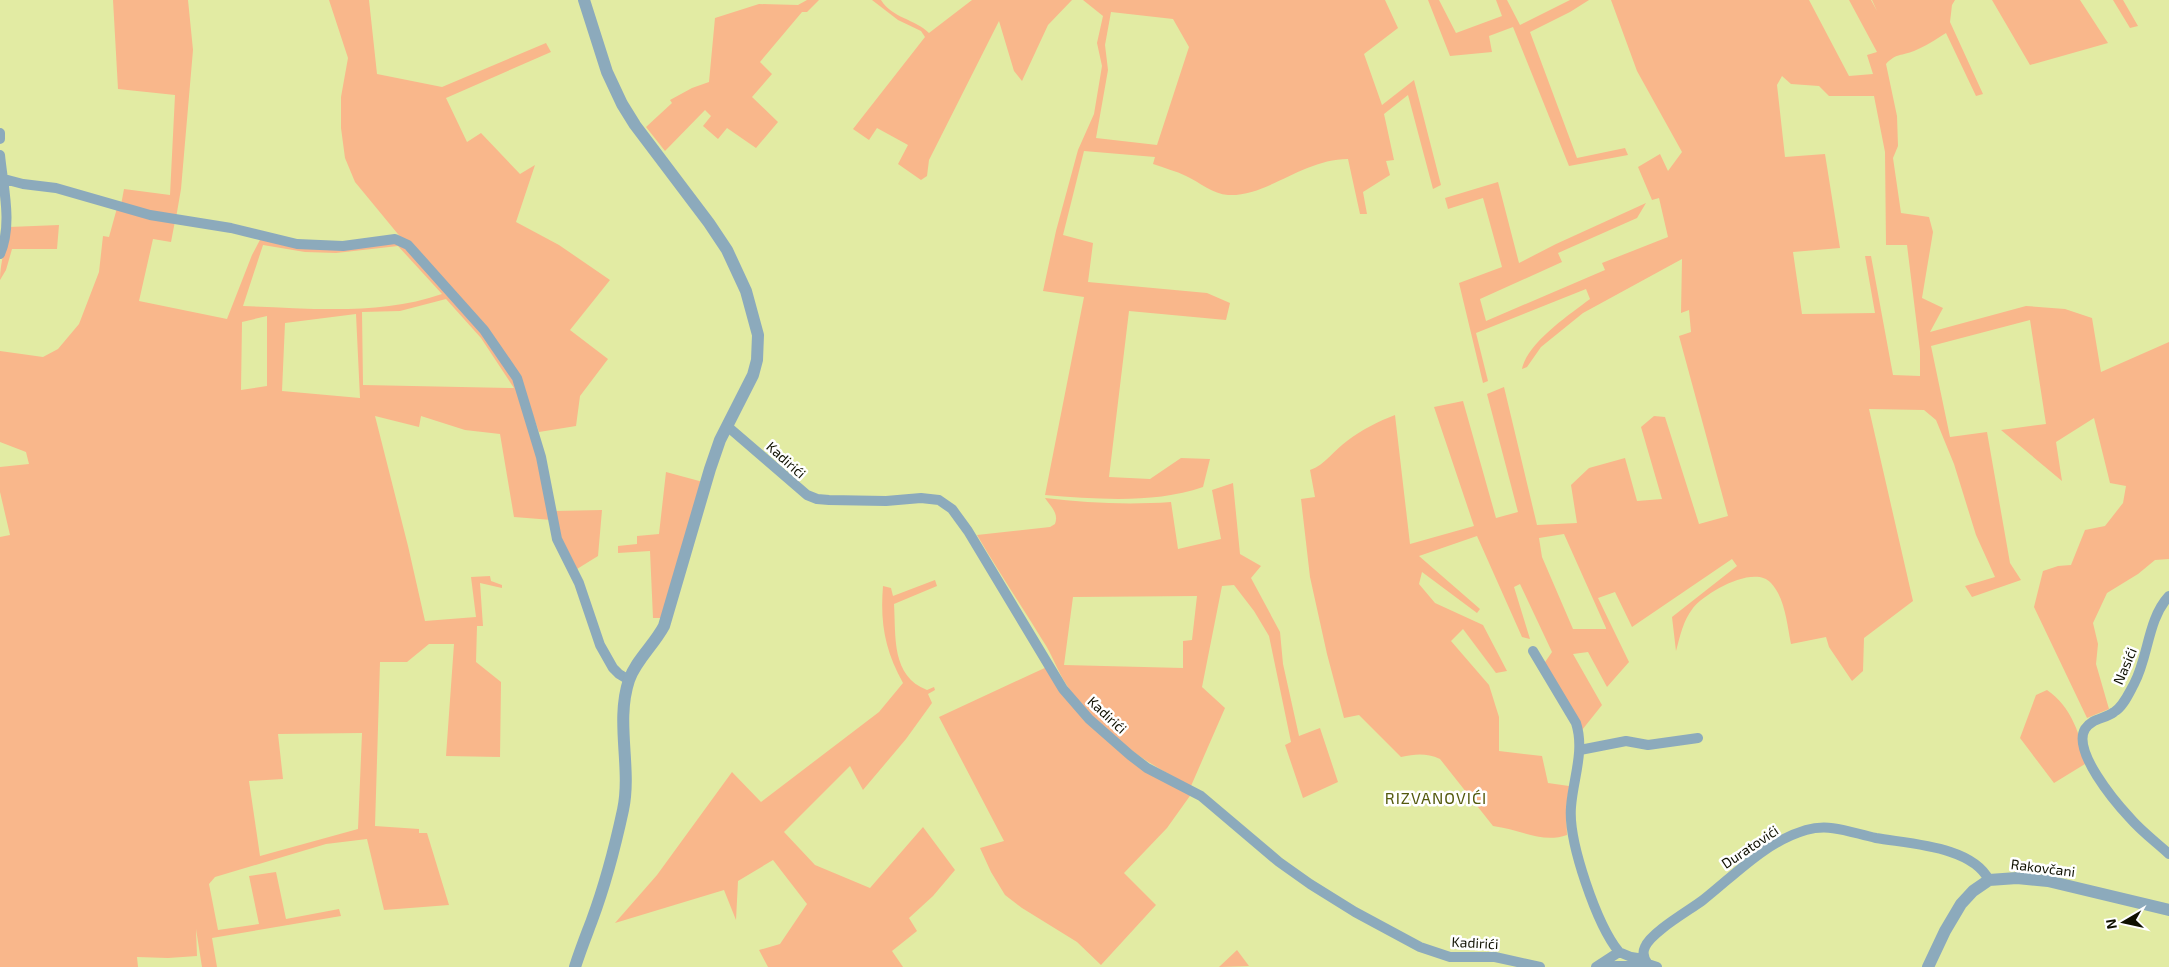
<svg xmlns="http://www.w3.org/2000/svg" width="2169" height="967" font-family="'Exo 2',sans-serif">
<style>
.green{fill:#f9b78b;fill-rule:evenodd}
.lines{fill:none;stroke-linecap:round;stroke-linejoin:round}
.minor{stroke:#8caabc;stroke-width:10}
.tertiary{stroke:#8caabc;stroke-width:12}
.labels{text-anchor:middle;stroke-width:5;stroke-linejoin:round;paint-order:stroke}
.street-label{font-size:14px;fill:#0f1000;stroke:#fff}
.quarter-label{font-size:16px;letter-spacing:1px;fill:#545a0e;stroke:#fff}
</style>
<rect width="100%" height="100%" fill="#e2eba3"/>
<path class="green" d="M113,0h75l5,50 -12,139 -5,29 -55,-13 3,-16 46,6 5,-100 -57,-6z
M329,0h40l8,74 65,13 104,-44 5,9 -105,46 21,44 14,-9 39,41 15,-9 -19,57 43,23 51,35 -40,50 38,29 -28,37 -4,30 -37,6 -17,-47 30,135 -38,-3 -14,-83 -35,-4 -44,-14 -2,11 -44,-11 33,130 17,75 51,-4 -5,-40 19,-1 1,5 11,4v3l-22,-5 3,43h-6l-1,36 25,20 -1,75 -54,-1 8,-112h-25l-22,18h-27l-5,164 44,3v4h8l22,72 -65,5 -17,-71 -41,5 -111,33 -6,7 9,46 41,-6 -10,-48 27,-4 10,47 53,-10 2,7 -129,22 5,29h-15l-6,-38 1,27 -29,2 -31,-1 1,10h-138v-430l10,-2 -10,-43v-25l29,-3 -3,-12 -26,-10v-91l43,6 15,-8 21,-25 20,-52 4,-36 6,1 8,-29 58,13 -4,21 -18,-3 -14,62 88,18 25,-64 10,-19 38,9 102,-6 -47,-57 -10,-24 -4,-30v-31l7,-39zM263,245l42,7 31,1 62,-7 44,48c-63,22 -134,14 -199,12zM446,299l35,39 33,50 -151,-3 -1,-73 38,-1zM356,314l4,84 -78,-7 3,-68zM267,316v70l-26,4 1,-68zM362,733l-4,96 -98,27 -11,-75 34,-2 -5,-45z
M807,0h12l-12,12h-5l-42,50 12,12 -20,23 26,25 -22,26 -29,-20 -9,11 -15,-13 8,-10 -6,-6 -40,41 -19,-24 26,-24 -2,-3 22,-12 17,-6 6,-64 44,-14 39,1z
M872,0h9c11,18 34,19 48,33l43,-33h100l-24,25 -26,56 -8,-10 -15,-50 -70,139 -2,16 -6,4 -23,-16 10,-19 -31,-17 -8,12 -16,-11 72,-92 -4,-6 -23,-11z
M1083,0h302l13,28 -34,26 18,51 32,-25 27,105 -8,4 -25,-94 -24,19 10,46 -8,1 4,14 -27,17 4,22h-7l-12,-55c-45,0 -81,38 -120,36 -15,-1 -29,-13 -42,-19 -10,-5 -22,-8 -33,-12l2,-7 -71,-6 -21,84 30,8 -5,39 119,11 23,10 -4,17 -97,-9 -20,166 41,2 31,-21 29,1 -7,28c-50,17 -106,12 -158,8l39,-198 -41,-6 13,-60 22,-81 16,-36 8,-48 -5,-23 6,-27zM1111,12l62,7 16,28 -32,98 -61,-7 12,-68 -3,-25z
M1428,0h11l17,33 46,-17 -6,-16h11l13,25 50,-25h19l-19,12 -40,20 47,126 48,-10 3,7 -59,11 -56,-139 -24,9 3,16 -42,4z
M1611,0h198l40,76 24,-2 -6,-19 10,-3 -28,-52h22l6,11 -5,-11h83l-3,5 -2,17 33,72 -7,2 -30,-63c-11,7 -20,13 -32,18 -12,5 -18,2 -28,13l11,52 1,30 -5,12 8,55 28,4 4,15 -11,66 21,10 -13,24 96,-26 39,3 27,9 9,54 68,-30v217l-14,1 -17,14 -31,19 -14,30 5,21 -2,20 13,45 -22,9 -53,-111 9,-36 15,-5 13,-1 14,-35 20,-4 18,-23 3,-17 -16,-3 -16,-65 -38,24 6,39 -61,-51 45,-6 -16,-104 -99,26 19,91 37,-5 23,131 11,17 -49,17 -7,-11 30,-9 -19,-42 -22,-71 -18,-44 -12,-10 -55,-1 44,192 -49,37 -1,33 -11,10 -23,-34 -3,-10 -35,7c-4,-20 -6,-46 -20,-61 -17,-19 -66,10 -78,25 -10,13 -13,28 -17,43l-4,-34 65,-51 -5,-7 -100,68 -17,-35 -17,6 31,64 -22,25 -19,-35 -15,2 29,51 -20,25 -39,-65 9,-13 -32,-68 -6,3 16,52 -8,-2 -45,-101 -58,20 61,53 -3,4 -55,-41 -3,12 16,19 48,22 24,46 -11,2 -33,-44 -12,12 38,44 10,32v34l43,5 6,27 21,3 -3,24 1,25c-25,9 -48,-6 -74,-9l-53,-67c-14,-6 -24,-5 -39,-2l-42,-42 -15,3 -17,-64 -17,-77 -9,-78 14,-2 -5,-27c15,-5 24,-20 37,-29 14,-11 32,-20 48,-26l15,129 64,-18 -40,-119 29,-6 33,117 22,-6 -31,-118 17,-7 33,138 40,-2 -6,-38 18,-17 36,-10 12,43 25,-2 -21,-72 13,-11 11,1 34,107 29,-8 -49,-180 12,-4 -2,-22 -8,3 1,-54 -99,54 -42,34 -14,20 -5,2c5,-26 47,-54 68,-70l-4,-10 -110,44 12,48 -5,2 -24,-100 43,-16 -19,-69 -35,11 -3,-11 53,-16 21,81 37,-19 90,-41 -9,15 -79,35 4,9 -82,37 6,22 119,-51 -3,-7 66,-26 -9,-39 -7,2 -14,-33 22,-13 8,17 14,-19 -45,-81zM1782,76l9,8 28,2 10,10h45l11,56 1,93h21l13,106v25l-27,-1 -22,-119h-6l10,57 -73,1 -9,-62 47,-4 -15,-94 -40,3 -8,-72zM1564,534l42,94v1h-33l-31,-72 -3,-19z
M1992,0h88l28,43 -78,22z
M2113,0h10l15,26 -8,2z
M59,225l-2,24h-45l-6,21 -6,10c0,-18 6,-35 9,-53z
M666,472l37,10 -39,136h-11l-3,-67 -32,2v-7l19,-2v-8l22,-2z
M1233,483l7,71 21,12 -10,12 29,54 3,32 16,72 21,-8 18,54 -35,16 -18,-53 6,-3 -22,-106 -15,-25 -20,-26 -12,1 -20,101 23,21 -34,78c-46,-23 -97,-57 -125,-102 -9,-14 -14,-30 -23,-43 -22,-36 -45,-70 -66,-106l73,-8 5,-3c4,-11 -4,-17 -10,-26 42,5 83,7 126,4l7,47 43,-10 -9,-49zM1197,596l-5,44 -9,1v27l-119,-3 9,-68z
M602,510l-4,46 -21,13 -16,-30 -7,-28z
M935,580l2,6 -43,18c2,33 -3,72 33,86l7,-3 1,3 -7,4 4,9 -26,36 -43,51 -13,-24 -66,66 31,33 55,23 53,-61 32,43 -22,26 -24,22 8,13 -25,20 11,16h-135l-9,-17 21,-6 27,-40 -34,-44 -35,21 -2,39 -12,-30 -109,33 42,-48 75,-103 29,30 118,-90 24,-29c-18,-33 -23,-59 -20,-97l8,2 2,8z
M1049,666l46,62 97,65 -25,35 -43,45 32,32 -55,60 -24,-23 -55,-34 -17,-13 -14,-23 -11,-24 24,-7 -65,-124z
M2047,690c24,16 35,47 38,74l-31,19 -34,-45 16,-43z
M1237,950l12,16 -30,1z"/>
<g class="lines">
<path class="minor" d="M0,133v6
M0,155c3,32 13,69 0,99
M4,179l19,5 33,4 94,27 81,13 66,16 46,2 52,-7 13,6 76,85 33,48 24,79 16,82 22,44 21,62 13,23 6,6 10,6
M727,426l80,69 10,4 12,1 57,1 35,-3 18,2 13,9 16,22 95,158 26,30 41,36 17,13 54,28 78,66 31,22 45,28 65,35 30,10h45l45,10
M2169,596c-22,24 -20,60 -35,88 -5,9 -11,23 -20,28 -9,7 -22,6 -29,17 -13,22 30,73 45,89 11,13 26,24 39,36
M1533,651l43,72c9,28 -3,56 -5,84 -3,35 26,118 48,145l-23,15
M1580,750l46,-9 22,4 50,-7
M1619,952l12,5 13,2
M1648,964c-4,-5 -6,-11 -3,-17 6,-15 45,-37 58,-47 33,-26 62,-58 103,-70 25,-7 46,3 70,8 34,6 96,8 113,42
M1601,967l47,-3 9,3"/>
<path class="tertiary" d="M575,967c5,-16 11,-31 17,-47 13,-35 23,-73 31,-110 9,-42 -8,-88 6,-130 7,-20 25,-35 35,-54l46,-157 10,-29 33,-65 4,-15 1,-25 -12,-44 -19,-41 -18,-27 -74,-98 -13,-21 -15,-32 -23,-72
M1928,967l17,-36 16,-27 12,-13 16,-11 28,-2 31,3 121,29"/>
</g>
<g class="labels">
<g class="street-label">
<text transform="translate(786 460) rotate(42)" y="5">Kadirići</text>
<text transform="translate(2125 666) rotate(-67)" y="5">Nasići</text>
<text transform="translate(1107 715) rotate(43)" y="5">Kadirići</text>
<text transform="translate(1750 847) rotate(-34)" y="5">Duratovići</text>
<text transform="translate(2043 868) rotate(7)" y="5">Rakovčani</text>
<text transform="translate(1475 943) rotate(3)" y="5">Kadirići</text>
</g>
<g class="quarter-label">
<text x="1436" y="804">RIZVANOVIĆI</text>
</g>
</g>
<g transform="translate(2124 922) rotate(261)" stroke="#ffffff" stroke-width="4" paint-order="stroke">
<path d="M0-4L9 19L0 12L-9 19Z" fill="#0f1000"/>
<text y="-8" font-size="14" font-weight="bold" text-anchor="middle" fill="#0f1000">N</text>
</g>
</svg>
